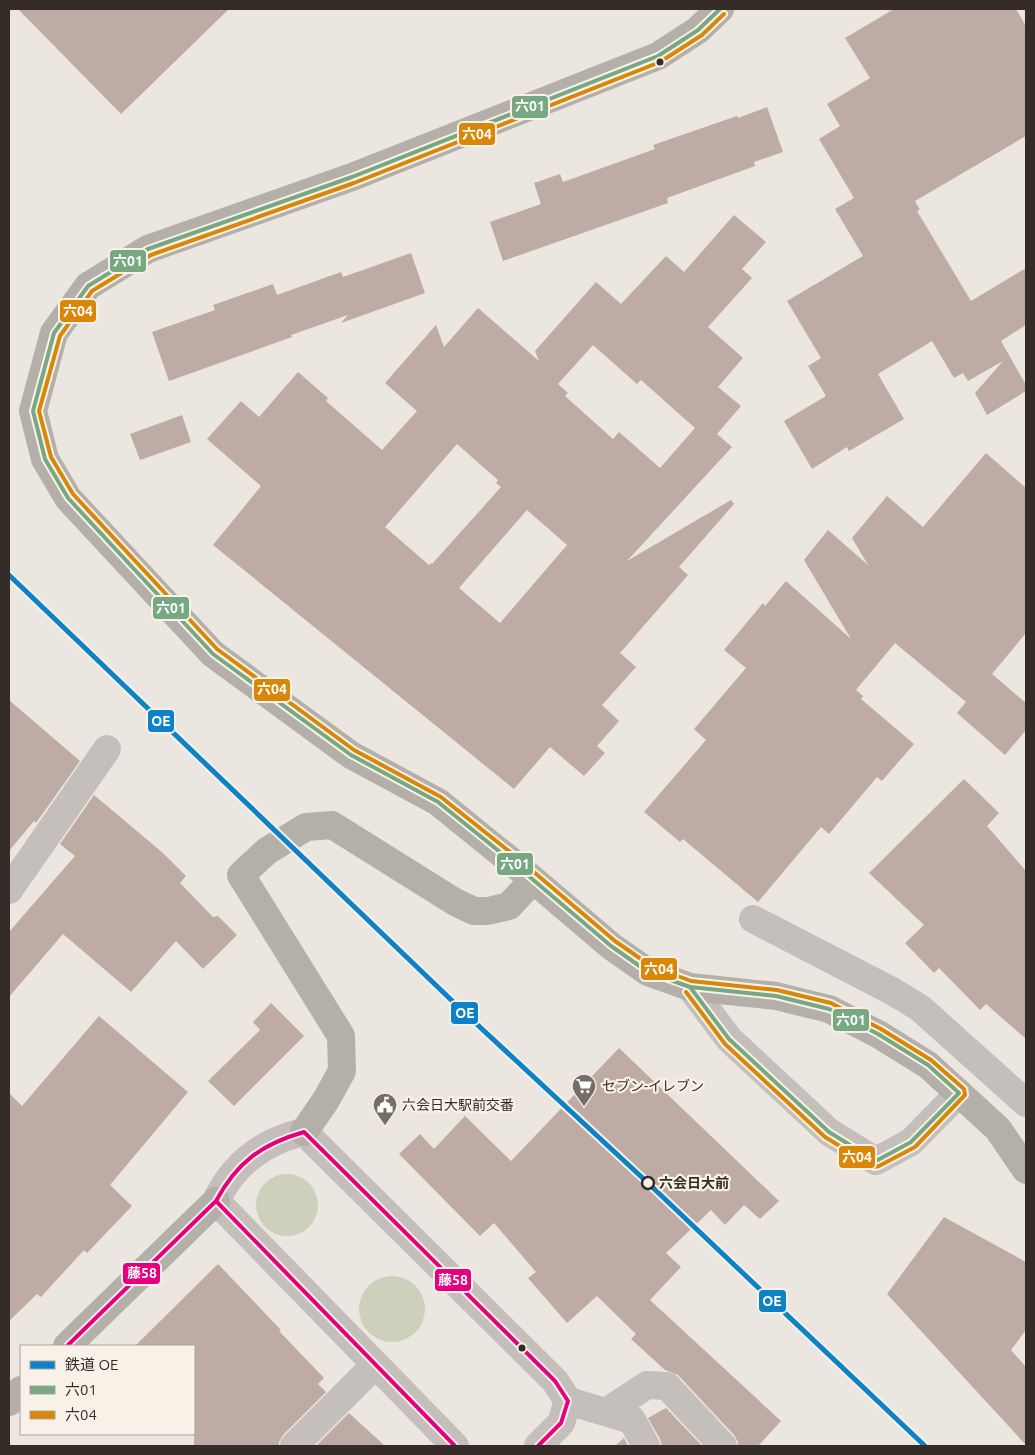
<svg xmlns="http://www.w3.org/2000/svg" width="1035" height="1455" font-family="Ubuntu,'Noto Sans JP',sans-serif">
<style>
.green{fill:#cdd0bb}
.building{fill:#beaba4;fill-rule:evenodd}
.lines{fill:none;stroke-linecap:round;stroke-linejoin:round}
.street{stroke:#c4bfba;stroke-width:28}
.secondary{stroke:#b5afaa;stroke-width:28}
.bus-1-casing{stroke:#f8f1e8;stroke-width:8}
.bus-2-casing{stroke:#f8f1e8;stroke-width:8}
.bus-3-casing{stroke:#f8f1e8;stroke-width:8}
.bus-1{stroke:#77a882;stroke-width:4}
.bus-2{stroke:#d98709;stroke-width:4}
.bus-3{stroke:#e5007d;stroke-width:4}
.rail-1-casing{stroke:#f8f1e8;stroke-width:9}
.rail-1{stroke:#0d82c7;stroke-width:5}
.bus-dot{fill:#352c28;stroke:#f8f1e8;stroke-width:2}
.stop-dot{fill:#f8f1e8;stroke:#352c28;stroke-width:2.5}
.labels{text-anchor:middle;stroke-width:4.5;stroke-linejoin:round;paint-order:stroke}
.poi-label{font-size:14px;fill:#352c28;stroke:#f8f1e8;text-anchor:start}
.stop-label{font-size:14px;font-weight:bold;fill:#352c28;stroke:#f8f1e8;text-anchor:start}
.line-badge{stroke:#f8f1e8;stroke-width:2}
.badge-label{font-size:14px;text-anchor:middle;font-weight:bold;fill:#fff}
</style>
<rect width="100%" height="100%" fill="#ece6e0"/>
<path class="green" d="M256 1205a31 31 0 1 1 62 0a31 31 0 1 1-62 0Z
M359 1309a33 33 0 1 1 66 0a33 33 0 1 1-66 0Z"/>
<path class="building" d="M18,9h211l-108,105z
M894,9h122l10,17v110l-111,65 5,9 -3,1 54,90 55,-33v57l-25,16 25,44v6l-39,24 -12,-22 28,-32 -35,20 -5,-8 -9,5 -22,-37 -54,33 26,45 -55,32 -2,-4 -35,22 -28,-48 42,-25 -18,-30 13,-8 -34,-57 76,-45 -28,-47 19,-11 -35,-59 21,-13 -13,-22 43,-26 -25,-40z
M767,107l16,45 -29,10 1,4 -88,32 1,5 -165,58 -13,-39 51,-18 -7,-21 26,-9 3,8 92,-33 -2,-4 84,-29 1,2z
M734,215l32,27 -24,27 10,9 -44,49 35,31 -25,29 23,19 -24,28 15,13 -105,114 104,-61 3,4 -55,63 9,8 -68,78 16,14 -34,38 17,16 -22,25 8,7 -21,23 -34,-29 -36,42 -301,-244 48,-59 -54,-47 34,-38 18,16 39,-45 30,26 -2,3 56,49 35,-39 -32,-28 51,-58 8,22 34,-39 61,53 -4,-10 61,-69 25,22 45,-48 18,16zM593,345l44,39 4,-4 54,48 -35,40 -41,-36 -6,7 -48,-43 3,-3 -10,-9zM457,444l41,36 -2,3 5,4 -69,77 -1,-1 -2,2 -44,-38zM527,510l40,35 -67,78 -41,-35z
M411,253l14,40 -84,30 7,-8 -57,20 1,2 -123,44 -17,-49 63,-22 -2,-5 60,-21 4,11 64,-23 2,5z
M182,415l9,27 -51,18 -10,-26z
M986,453l40,35v145l-34,41 34,29v27l-21,25 -48,-42 9,-11 -71,-59 -39,47 7,6 -2,3 53,45 -32,37 -5,-4 -48,57 -8,-7 -63,75 -75,-63 -3,3 -36,-30 62,-72 -12,-11 52,-61 -22,-18 39,-47 2,3 21,-25 65,58 -47,-79 24,-30 40,35 -16,-27 35,-42 36,31z
M9,700l71,61 -44,62 -2,-2 -25,30z
M964,779l35,34 -12,13 39,45v168l-40,-35 -6,6 -41,-42 -5,5 -29,-30 19,-18 -55,-52z
M94,795l69,58 23,23 -6,7 33,34 5,-1 19,19 -34,34 -27,-28 -45,51 -68,-58 -54,63v-65l66,-76 -15,-12z
M271,1003l33,33 -70,70 -26,-25 52,-51 -7,-8z
M99,1016l89,76 -78,93 22,21 -45,47 -3,-3 -43,47 -4,-3 -28,27v-228l13,13z
M619,1048l160,153 -19,18 -16,-14 -19,20 -14,-15 -45,43 15,14 -31,33 131,121 -23,25h-20v-4l-4,-7 -56,-60 -13,-5 -34,-31 5,-5 -39,-38 -30,27 -39,-45 8,-6 -42,-49 -14,13 -81,-82 21,-20 14,15 31,-33 46,45z
M944,1217l82,45v68l-15,20 15,17v78l-139,-151z
M218,1264l63,66 -2,1 45,47 -6,6 8,8 -43,43 -4,7v4h-85v-100h-59z
M666,1408l36,38h-40l-2,-7 -12,-21z
M349,1413l36,33h-69z
M624,1438l4,8h-13z"/>
<g class="lines">
<path class="street" d="M9,890l98,-141
M753,919l139,72 28,17 106,95
M690,987l39,52 100,93 47,29 35,-19 48,-49
M568,1401l64,19 14,26
M606,1412l41,-27 20,1 56,60
M294,1446l81,-81
M455,1446l-239,-245c18,-38 48,-60 88,-69l251,249 13,20 -7,22 -23,23"/>
<path class="secondary" d="M720,9l-22,21 -40,26 -306,121 -204,72 -60,37 -34,47 -21,78 12,48 23,39 145,156 138,101 87,47 73,59 100,85 37,26 42,15 86,9 53,13 49,25 50,31 70,64 28,41
M304,1132l22,-32 16,-29 -1,-35 -100,-161 26,-24 39,-24 26,-2 123,77 19,9h14l21,-5 24,-26
M67,1346l149,-145
M9,1402l12,-12"/>
<defs>
<path id="bus-1" d="M690,987l86,9 53,13 49,25 50,31 31,28 -48,49 -35,19 -47,-29 -100,-93z
M690,987l-42,-15 -37,-26 -100,-85 -73,-59 -87,-47 -138,-101 -145,-156 -23,-39 -12,-48 21,-78 34,-47 60,-37 204,-72 306,-121 40,-26 22,-21"/>
<path id="bus-2" d="M686,992l39,52 100,93 49,30 5,-1 36,-19 50,-52 -1,-6 -33,-29 -50,-31 -50,-26 -54,-13 -86,-9 -40,-15 -36,-25 -100,-85 -74,-59 -87,-47 -137,-101 -144,-155 -22,-37 -12,-46 21,-75 32,-45 59,-36 203,-72 306,-121 42,-27 22,-21"/>
<path id="bus-3" d="M67,1346l149,-145
M455,1446l-239,-245c21,-39 46,-57 88,-69l251,249 13,20 -7,22 -23,23"/>
</defs>
<use href="#bus-1" class="bus-1-casing"/>
<use href="#bus-2" class="bus-2-casing"/>
<use href="#bus-3" class="bus-3-casing"/>
<use href="#bus-1" class="bus-1"/>
<use href="#bus-2" class="bus-2"/>
<use href="#bus-3" class="bus-3"/>
<defs>
<path id="rail-1" d="M9,575l460,442 179,166 277,263"/>
</defs>
<use href="#rail-1" class="rail-1-casing"/>
<use href="#rail-1" class="rail-1"/>
</g>
<defs>
<symbol id="supermarket-pin" viewBox="-11 -11 22 30"><path d="M0 17L-7.5 6A9.5 9.5 0 1 1 7.5 6Z" fill="#756d68" stroke="#f8f1e8"/><path d="M-6-5.5h2.5l.6 2H6L4.5 2H-2.5L-4.4-4H-6ZM-1.5 3.2a1.3 1.3 0 1 0 .1 0ZM3 3.2a1.3 1.3 0 1 0 .1 0Z" fill="#fff"/></symbol>
<symbol id="civic-pin" viewBox="-11 -11 22 30"><path d="M0 17L-7.5 6A9.5 9.5 0 1 1 7.5 6Z" fill="#756d68" stroke="#f8f1e8"/><path d="M-.6-6.5H3V-4.5H.6V-3L4-1V1h2V6H-6V1h2V-1L-.6-3ZM-1.2 2.5V6h2.4V2.5Z" fill="#fff"/></symbol>
</defs>
<g fill-rule="evenodd">
<use href="#supermarket-pin" x="570" y="1072" width="28" height="38"/>
<use href="#civic-pin" x="371" y="1091" width="28" height="38"/>
</g>
<g class="bus-dot">
<circle cx="660" cy="62" r="4.5"/>
<circle cx="522" cy="1348" r="4.5"/>
</g>
<circle class="stop-dot" cx="648" cy="1183" r="6"/>
<g class="labels">
<g class="poi-label">
<text x="602" y="1091">セブン-イレブン</text>
<text x="402" y="1110">六会日大駅前交番</text>
</g>
<g class="stop-label">
<text x="659" y="1188">六会日大前</text>
</g>
</g>
<g class="line-badge">
<rect x="511" y="95" width="38" height="24" rx="5" fill="#77a882"/>
<rect x="458" y="122" width="38" height="24" rx="5" fill="#d98709"/>
<rect x="109" y="249" width="38" height="24" rx="5" fill="#77a882"/>
<rect x="59" y="299" width="38" height="24" rx="5" fill="#d98709"/>
<rect x="152" y="596" width="38" height="24" rx="5" fill="#77a882"/>
<rect x="253" y="678" width="38" height="24" rx="5" fill="#d98709"/>
<rect x="147" y="709" width="28" height="24" rx="5" fill="#0d82c7"/>
<rect x="496" y="852" width="38" height="24" rx="5" fill="#77a882"/>
<rect x="640" y="957" width="38" height="24" rx="5" fill="#d98709"/>
<rect x="450" y="1001" width="29" height="24" rx="5" fill="#0d82c7"/>
<rect x="832" y="1008" width="38" height="24" rx="5" fill="#77a882"/>
<rect x="838" y="1145" width="38" height="24" rx="5" fill="#d98709"/>
<rect x="122" y="1262" width="39" height="23" rx="5" fill="#e5007d"/>
<rect x="434" y="1268" width="38" height="24" rx="5" fill="#e5007d"/>
<rect x="758" y="1289" width="29" height="24" rx="5" fill="#0d82c7"/>
</g>
<g class="badge-label">
<text x="530" y="111">六01</text>
<text x="477" y="139">六04</text>
<text x="128" y="266">六01</text>
<text x="78" y="316">六04</text>
<text x="171" y="613">六01</text>
<text x="272" y="694">六04</text>
<text x="161" y="726">OE</text>
<text x="515" y="869">六01</text>
<text x="659" y="974">六04</text>
<text x="465" y="1018">OE</text>
<text x="851" y="1025">六01</text>
<text x="857" y="1162">六04</text>
<text x="142" y="1278">藤58</text>
<text x="453" y="1285">藤58</text>
<text x="772" y="1306">OE</text>
</g>
<rect width="1035" height="1455" fill="none" stroke="#352c28" stroke-width="20"/>
<rect x="20" y="1345" width="175" height="90" fill="#f8f1e8" stroke="#aaa29b"/>
<rect x="30" y="1361" width="25" height="8" fill="#0d82c7" stroke="#aaa29b"/>
<text x="65" y="1370" font-size="15" fill="#352c28">鉄道 OE</text>
<rect x="30" y="1386" width="25" height="8" fill="#77a882" stroke="#aaa29b"/>
<text x="65" y="1395" font-size="15" fill="#352c28">六01</text>
<rect x="30" y="1411" width="25" height="8" fill="#d98709" stroke="#aaa29b"/>
<text x="65" y="1420" font-size="15" fill="#352c28">六04</text>
</svg>
